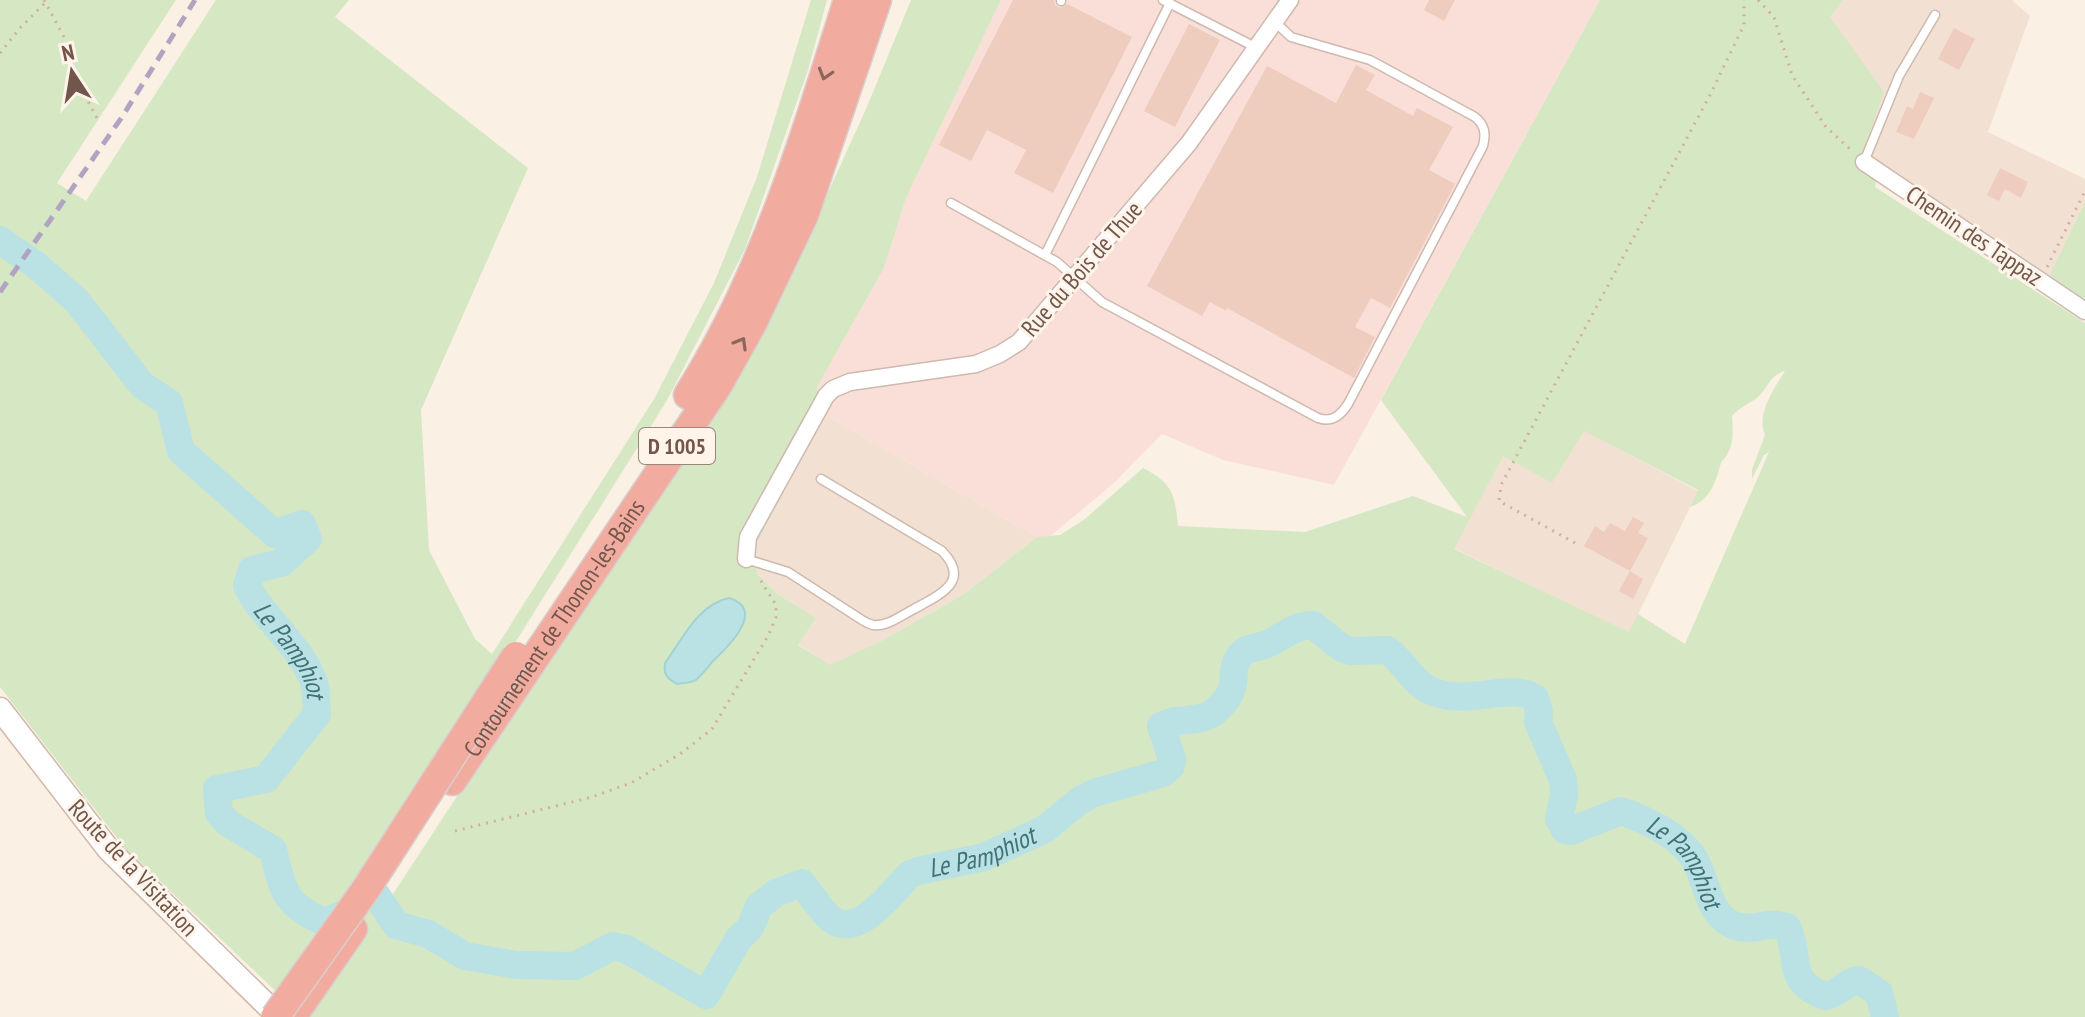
<svg xmlns="http://www.w3.org/2000/svg" width="2085" height="1017" font-family="'PT Sans Narrow',sans-serif">
<style>
.residential{fill:#f2e1d3}
.commercial{fill:#fadfd9}
.green{fill:#d6e7c4;fill-rule:evenodd}
.water{fill:#bae1e3;stroke:#a1d2d4;stroke-width:2}
.lines{fill:none;stroke-linecap:round;stroke-linejoin:round}
.river{stroke:#bae1e3;stroke-width:28}
.building{fill:#eeccbe}
.lane-casing{stroke:#ceb9ae;stroke-width:11}
.street-casing{stroke:#ceb9ae;stroke-width:19}
.secondary-casing{stroke:#d0b8ac;stroke-width:25}
.highway-casing{stroke:#d8cfcd;stroke-width:31}
.path{stroke:#d3afa1;stroke-width:3;stroke-dasharray:2 6;stroke-linecap:butt}
.lane{stroke:#fff;stroke-width:8}
.street{stroke:#fff;stroke-width:16}
.secondary{stroke:#fff;stroke-width:22}
.highway{stroke:#f1ac9f;stroke-width:28}
.rail{stroke:#b1a4c3;stroke-width:5;stroke-dasharray:12 8;stroke-linecap:butt}
.highway-bridge-casing{stroke:#d8cfcd;stroke-width:31;stroke-linecap:butt}
.highway-bridge{stroke:#f1ac9f;stroke-width:28}
.oneway{stroke:#8b665c}
.labels{text-anchor:middle;stroke-width:6;stroke-linejoin:round;paint-order:stroke}
.shield{fill:#fef4ea;stroke:#9c857b;stroke-width:2}
.shield-label{font-size:22px;font-weight:bold;fill:#72554b}
.street-label{font-size:24px;fill:#72554b;stroke:#fef4ea}
.water-label{font-size:26px;font-style:italic;fill:#407376;stroke:#fef4ea}
</style>
<rect width="100%" height="100%" fill="#fbf0e4"/>
<path class="residential" d="M1843,0h169l18,16 -42,116 97,47v23l-36,74 -187,-122 -32,-138z
M824,414l213,123 -73,57 -79,45 -55,27 -32,-22 18,-26 -40,-25 -19,-19 -1,-29z
M1583,430l115,61 -69,142 -176,-85 50,-93z"/>
<path class="commercial" d="M1001,0h599l-266,485 -111,-25 -61,-26 -48,49 -66,55 -11,-1 -213,-123 -7,-27 67,-119 22,-70z"/>
<path class="green" d="M0,0h176l-119,183 29,18 130,-201h133l-14,17 193,151 -107,242 8,140 46,89 17,15 162,-255 60,-116 43,-106 54,-177h16l-19,70 -63,179 -79,153 -200,319 -103,153 30,20 146,-223 196,-292 56,-105 75,-165 45,-109h90l-95,198 -22,70 -67,119 7,27 -68,131 1,29 19,19 40,25 -18,27 32,20 55,-26 79,-45 73,-57 23,-2 25,-16 58,-51c30,15 32,27 35,58l127,6 108,-36 54,21 -86,-117 219,-400h243l-13,17 54,75 -22,62 18,10 -5,23 210,136v694h-1782l-178,-169 -125,-161zM1785,371c-11,18 -29,43 -20,64l-13,34v10l12,-24 5,-3 -84,192 -47,-30 -9,18 -175,-83 49,-93 49,27 32,-52 114,59 -8,17c20,-7 25,-23 30,-41 3,-8 2,-3 7,-11 7,-12 6,-26 5,-39 8,-9 17,-12 26,-19 11,-10 12,-22 27,-26z
M2085,202v99l-36,-25z"/>
<path class="water" d="M729,598c38,11 -1,49 -16,63 -5,6 -11,14 -17,19 -5,3 -13,3 -19,4 -9,-5 -14,-9 -12,-21 17,-23 33,-59 64,-65z"/>
<g class="lines">
<path class="river" id="s1" d="M0,240l36,25 41,36 65,84 27,18 12,48 94,83 27,-10 6,15 -27,24 -29,7 -5,16c18,35 53,58 67,97 3,9 2,21 3,31l-51,65 -49,10 2,24 9,10 45,27c10,41 11,55 52,72l24,-10 17,-22 9,3 21,32 32,9 37,22 52,9 58,1 38,-20 13,3 80,46 33,-57 11,-10 9,-22 17,-13 26,-10c9,11 18,27 29,36 26,21 62,-27 78,-44l9,-4 66,-14 61,-28 34,-28 15,-8 69,-20 8,-7 1,-7 -11,-33c17,-10 37,-2 53,-14 30,-24 13,-38 25,-55 6,-10 19,-9 28,-13 16,-7 27,-19 46,-19l29,23 7,3 38,-1c18,12 25,34 47,42 35,14 75,-10 101,6l4,14 -1,10 25,58 1,15 -5,24 6,11 6,1 50,-20c24,8 57,24 72,46 14,21 14,57 40,68 17,8 36,-5 54,2 15,32 -3,55 39,69 13,-2 20,-15 33,-16l20,13 6,24"/>
</g>
<path class="building" d="M1013,0h41l1,5 5,3 7,-4 65,33 -79,156 -39,-20 12,-23 -39,-20 -16,31 -32,-16z
M1429,0h26l-11,21 -20,-11z
M1189,24l31,16 -45,87 -31,-16z
M1954,28l21,11 -16,31 -21,-11z
M1356,65l19,10 -9,15 47,26 4,-8 36,19 -24,43 26,14 -65,124 -19,-10 -16,29 20,10 -21,41 -127,-70 -1,3 -16,-9 -8,14 -55,-30 120,-220 69,37z
M1920,92l14,6 -20,41 -18,-7 11,-26 6,3z
M2000,168l28,14 -7,16 -16,-9 -6,12 -12,-6z
M1633,517l11,6 -6,10 10,5 -18,33 -46,-25 11,-20 9,6 6,-9 15,8z
M1630,571l13,8 -10,20 -14,-8z"/>
<g class="lines">
<defs>
<path id="lane" d="M1163,0l94,48
M1061,1v-1
M1864,162l35,-86 36,-61
M951,203l106,59 45,40 216,116c14,5 23,-3 30,-14l135,-258c3,-12 2,-21 -8,-29l-105,-57 -79,-23 -16,-15
M1045,255l125,-252
M746,559l42,13 74,48c3,2 7,4 11,5 14,2 29,-10 41,-16 25,-14 58,-27 28,-58l-121,-72"/>
<path id="street" d="M1864,162l221,149
M746,559l2,-22 78,-141 7,-7 17,-7 126,-18 24,-10 19,-12 170,-199 101,-143"/>
<path id="secondary" d="M0,709l109,141 170,167"/>
<g id="highway">
<path d="M688,395c77,-122 117,-259 160,-395"/>
<path id="s2" d="M452,781l266,-396 34,-61 52,-109 73,-215"/>
<path d="M292,1017l61,-88"/>
</g>
</defs>
<use href="#lane" class="lane-casing"/>
<use href="#street" class="street-casing"/>
<use href="#secondary" class="secondary-casing"/>
<use href="#highway" class="highway-casing"/>
<path class="path" d="M44,0l20,37 11,41 22,40
M1758,0l16,17 18,58 34,52 26,24
M0,53l20,-25 25,-25
M2047,267l38,-76
M1575,543l-76,-42 2,-16 209,-390 34,-70v-25
M455,831l137,-34 39,-14 49,-29 32,-25 56,-93 8,-19v-12l-18,-29"/>
<use href="#lane" class="lane"/>
<use href="#street" class="street"/>
<use href="#secondary" class="secondary"/>
<use href="#highway" class="highway"/>
<path class="rail" d="M0,292l122,-175 73,-117"/>
<defs>
<path id="highway-bridge" d="M275,1017l91,-128 150,-233"/>
</defs>
<use href="#highway-bridge" class="highway-bridge-casing"/>
<use href="#highway-bridge" class="highway-bridge"/>
</g>
<defs><path id="oneway-chevron" d="M-2-3.5L2.5 0L-2 3.5" fill="none" stroke-width="1.6" stroke-linecap="round" stroke-linejoin="round" transform="scale(2)"/></defs>
<g class="oneway">
<use href="#oneway-chevron" transform="translate(825 74) rotate(107)"/>
<use href="#oneway-chevron" transform="translate(741 343) rotate(-60)"/>
</g>
<g class="labels">
<rect class="shield" x="639" y="428" width="76" height="36" rx="6"/>
<g class="shield-label">
<text x="677" y="454">D 1005</text>
</g>
<g class="street-label">
<text transform="translate(1974 236) rotate(34)" y="8">Chemin des Tappaz</text>
<text transform="translate(1082 269) rotate(-49)" y="8">Rue du Bois de Thue</text>
<text dy="8" stroke="none"><textPath href="#s2" startOffset="184">Contournement de Thonon-les-Bains</textPath></text>
<text transform="translate(133 868) rotate(47)" y="8">Route de la Visitation</text>
</g>
<g class="water-label">
<text dy="9" stroke="none"><textPath href="#s1" startOffset="618">Le Pamphiot</textPath></text>
<text dy="9" stroke="none"><textPath href="#s1" startOffset="1818">Le Pamphiot</textPath></text>
<text dy="9" stroke="none"><textPath href="#s1" startOffset="2806">Le Pamphiot</textPath></text>
</g>
</g>
<g transform="translate(72 72) rotate(348)" stroke="#fef4ea" stroke-width="6" paint-order="stroke">
<path d="M0-6L14 30L0 20L-14 30Z" fill="#72554b"/>
<text y="-12" font-size="22" font-weight="bold" text-anchor="middle" fill="#72554b">N</text>
</g>
</svg>
